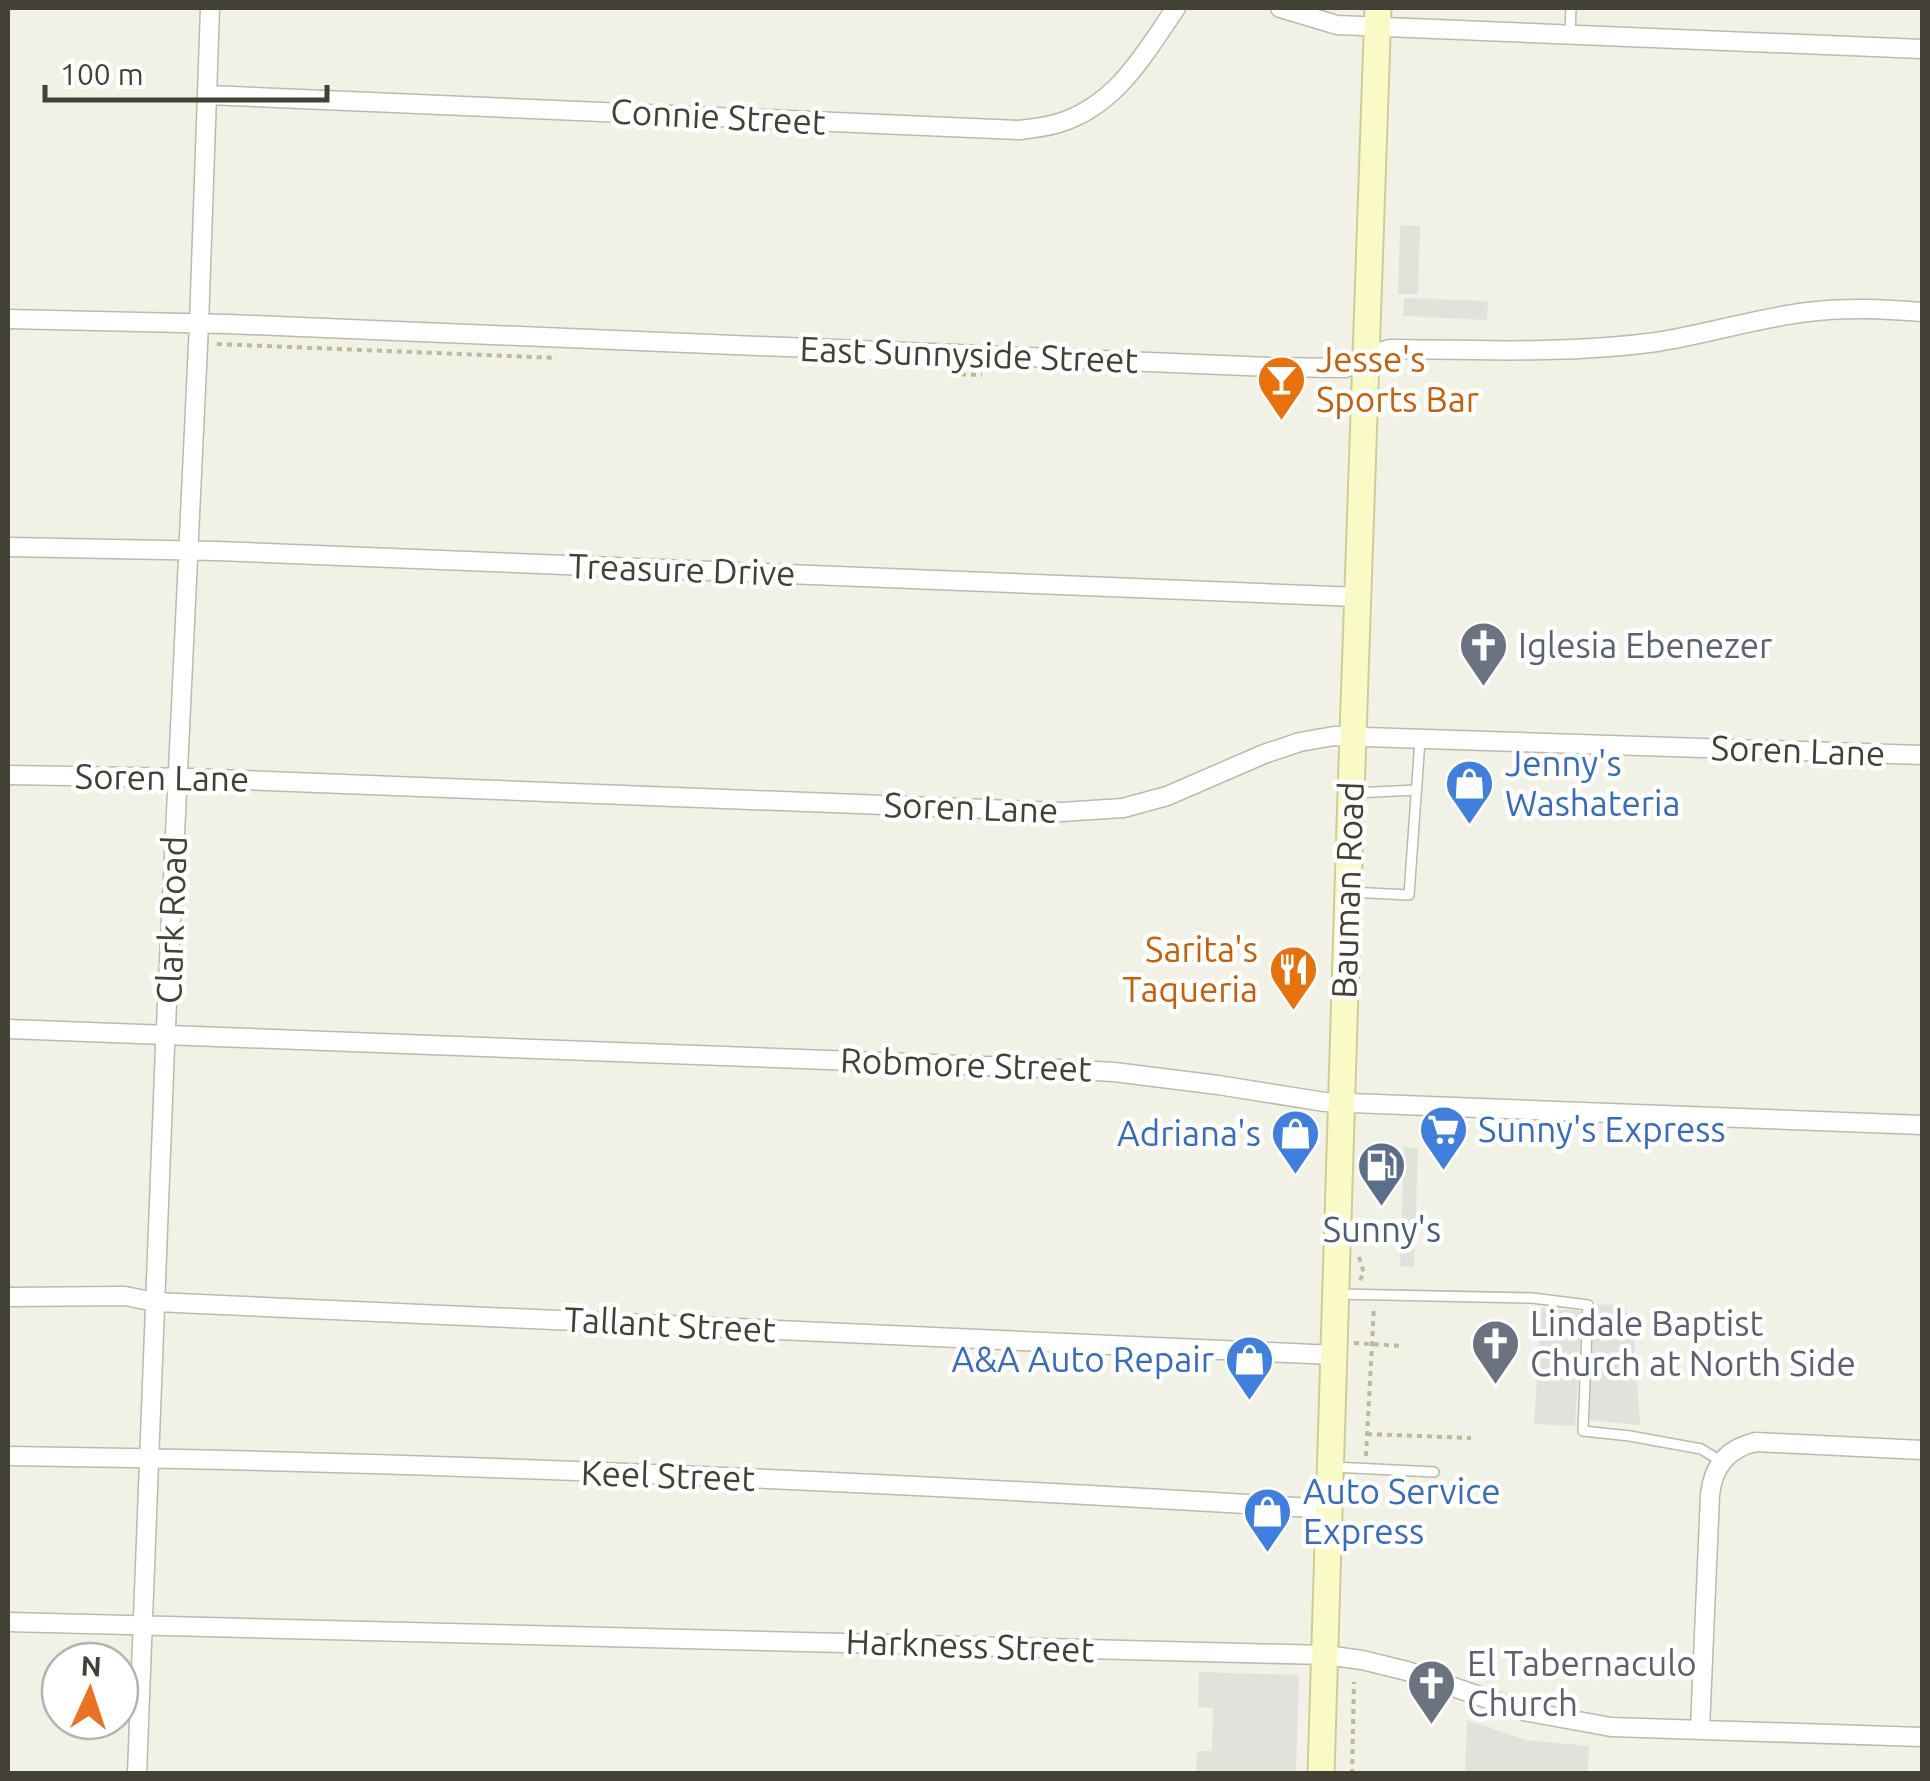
<svg xmlns="http://www.w3.org/2000/svg" width="1930" height="1781" font-family="Ubuntu,sans-serif">
<style>
.parking{fill:#e2e2dd}
.lines{fill:none;stroke-linecap:round;stroke-linejoin:round}
.lane-casing{stroke:#bcbaa9;stroke-width:12}
.street-casing{stroke:#bcbaa9;stroke-width:21}
.secondary-casing{stroke:#cecd97;stroke-width:29}
.path{stroke:#bdb99b;stroke-width:4;stroke-dasharray:5 5;stroke-linecap:butt}
.lane{stroke:#fff;stroke-width:9}
.street{stroke:#fff;stroke-width:18}
.secondary{stroke:#fafac6;stroke-width:25}
.labels{text-anchor:middle;stroke-width:9;stroke-linejoin:round;paint-order:stroke}
.street-label{font-size:35px;fill:#434135;stroke:#fff}
.food-label{font-size:35px;fill:#c56008;stroke:#fff;text-anchor:start}
.worship-label{font-size:35px;fill:#5b616d;stroke:#fff;text-anchor:start}
.shop-label{font-size:35px;fill:#366cbe;stroke:#fff;text-anchor:start}
.service-label{font-size:35px;fill:#4e5e75;stroke:#fff}
</style>
<rect width="100%" height="100%" fill="#f1f1e5"/>
<path class="parking" d="M1400,225l20,1 -2,68h-20z
M1404,298l84,3 -1,19 -84,-4z
M1404,1147l14,1 -4,119 -14,-1z
M1595,1304l30,2 9,28 6,91 -52,-5z
M1541,1308l41,3 -7,115 -41,-2z
M1199,1672l100,3 -3,98h-100l1,-22h15l1,-43 -15,-1z
M1467,1720l59,20 63,6 -1,27h-123z"/>
<g class="lines">
<defs>
<path id="lane" d="M1570,35l1,-27
M1354,793l62,-3
M1350,892l59,3 11,-155
M1338,1294l194,4 56,7 -5,126 47,5 71,13 20,12
M1333,1467l101,5"/>
<path id="street" d="M1280,8l57,17 585,24
M208,95l812,35c13,-2 27,-3 39,-7 58,-18 85,-69 117,-115
M8,319l219,5 1043,43 75,1 21,-11 23,-8c89,1 179,5 268,-7 51,-8 100,-24 151,-30 38,-5 76,-3 114,0
M8,547l209,4 1140,46
M8,775l183,3 870,34 62,-4 44,-12 97,-42 36,-12 34,-6 588,19
M8,1029l1032,39 74,4 104,13 107,17 597,23
M8,1297l117,-1 30,6 1179,53
M8,1456c440,6 881,26 1321,53
M8,1622l1317,33 37,5 45,11 116,40 88,16 311,10
M1700,1729l10,-234c3,-29 18,-47 46,-53l166,8
M137,1774l28,-727 34,-723 11,-316"/>
<path id="secondary" d="M1321,1774l30,-981 27,-785"/>
</defs>
<use href="#lane" class="lane-casing"/>
<use href="#street" class="street-casing"/>
<use href="#secondary" class="secondary-casing"/>
<path class="path" d="M217,344l340,14
M951,374l31,1
M1359,1257l5,16 -4,7
M1354,1343l48,3
M1367,1434l104,4
M1366,1456l8,-150
M1352,1774l2,-92"/>
<use href="#lane" class="lane"/>
<use href="#street" class="street"/>
<use href="#secondary" class="secondary"/>
</g>
<defs>
<symbol id="bar-pin" viewBox="-11 -11 22 30"><path d="M0 17L-7.5 6A9.5 9.5 0 1 1 7.5 6Z" fill="#e8710a" stroke="#fff"/><path d="M-6-5H6L.8 .8V4.5H3.5V6h-7V4.5H-.8V.8Z" fill="#fff"/></symbol>
<symbol id="church-pin" viewBox="-11 -11 22 30"><path d="M0 17L-7.5 6A9.5 9.5 0 1 1 7.5 6Z" fill="#6b7280" stroke="#fff"/><path d="M-1.2-6h2.4v3.5h3.3v2.4h-3.3V6h-2.4V-.1h-3.3v-2.4h3.3Z" fill="#fff"/></symbol>
<symbol id="shop-pin" viewBox="-11 -11 22 30"><path d="M0 17L-7.5 6A9.5 9.5 0 1 1 7.5 6Z" fill="#3f7fe0" stroke="#fff"/><path d="M-5-2.5h2.3a2.7 3.5 0 0 1 5.4 0H5L5.5 6h-11ZM-1.5-2.5h3a1.5 2.3 0 0 0-3 0Z" fill="#fff"/></symbol>
<symbol id="restaurant-pin" viewBox="-11 -11 22 30"><path d="M0 17L-7.5 6A9.5 9.5 0 1 1 7.5 6Z" fill="#e8710a" stroke="#fff"/><path d="M-5-6h1v4h1v-4h1v4h1v-4h1v5L-1.5 .5V6h-2V.5L-5-1ZM5-6V6H3V1.5H1.5Q1.5-4 5-6Z" fill="#fff"/></symbol>
<symbol id="supermarket-pin" viewBox="-11 -11 22 30"><path d="M0 17L-7.5 6A9.5 9.5 0 1 1 7.5 6Z" fill="#3f7fe0" stroke="#fff"/><path d="M-6-5.5h2.5l.6 2H6L4.5 2H-2.5L-4.4-4H-6ZM-1.5 3.2a1.3 1.3 0 1 0 .1 0ZM3 3.2a1.3 1.3 0 1 0 .1 0Z" fill="#fff"/></symbol>
<symbol id="fuel-pin" viewBox="-11 -11 22 30"><path d="M0 17L-7.5 6A9.5 9.5 0 1 1 7.5 6Z" fill="#5c6f8a" stroke="#fff"/><path d="M-5.5-6h7V0h2V4h1.3V-2.5L3-4.5l.8-.8L6-3V5H2.5V1h-1V6h-7ZM-4.2-4.7v3.2H.2V-4.7Z" fill="#fff"/></symbol>
</defs>
<g fill-rule="evenodd">
<use href="#bar-pin" x="1254" y="352" width="55" height="75"/>
<use href="#church-pin" x="1456" y="618" width="55" height="75"/>
<use href="#shop-pin" x="1442" y="756" width="55" height="75"/>
<use href="#restaurant-pin" x="1266" y="942" width="55" height="75"/>
<use href="#supermarket-pin" x="1416" y="1102" width="55" height="75"/>
<use href="#shop-pin" x="1268" y="1106" width="55" height="75"/>
<use href="#fuel-pin" x="1354" y="1138" width="55" height="75"/>
<use href="#church-pin" x="1468" y="1316" width="55" height="75"/>
<use href="#shop-pin" x="1222" y="1332" width="55" height="75"/>
<use href="#shop-pin" x="1240" y="1484" width="55" height="75"/>
<use href="#church-pin" x="1404" y="1656" width="55" height="75"/>
</g>
<g class="labels">
<g class="street-label">
<text transform="translate(718 117) rotate(3)" y="12">Connie Street</text>
<text transform="translate(969 355) rotate(2)" y="12">East Sunnyside Street</text>
<text transform="translate(682 570) rotate(2)" y="12">Treasure Drive</text>
<text transform="translate(1798 751) rotate(2)" y="12">Soren Lane</text>
<text transform="translate(162 778) rotate(1)" y="12">Soren Lane</text>
<text transform="translate(971 808) rotate(2)" y="12">Soren Lane</text>
<text transform="translate(1348 890) rotate(-88)" y="12">Bauman Road</text>
<text transform="translate(172 920) rotate(-88)" y="12">Clark Road</text>
<text transform="translate(966 1065) rotate(2)" y="12">Robmore Street</text>
<text transform="translate(670 1325) rotate(3)" y="12">Tallant Street</text>
<text transform="translate(668 1476) rotate(2)" y="12">Keel Street</text>
<text transform="translate(970 1646) rotate(2)" y="12">Harkness Street</text>
</g>
<g class="food-label">
<text x="1316" y="372">Jesse's<tspan x="1316" dy="40">Sports Bar</tspan></text>
<text x="1258" y="962" text-anchor="end">Sarita's<tspan x="1258" dy="40">Taqueria</tspan></text>
</g>
<g class="worship-label">
<text x="1518" y="658">Iglesia Ebenezer</text>
<text x="1530" y="1336">Lindale Baptist<tspan x="1530" dy="40">Church at North Side</tspan></text>
<text x="1467" y="1676">El Tabernaculo<tspan x="1467" dy="40">Church</tspan></text>
</g>
<g class="shop-label">
<text x="1505" y="776">Jenny's<tspan x="1505" dy="40">Washateria</tspan></text>
<text x="1478" y="1142">Sunny's Express</text>
<text x="1261" y="1146" text-anchor="end">Adriana's</text>
<text x="1214" y="1372" text-anchor="end">A&amp;A Auto Repair</text>
<text x="1303" y="1504">Auto Service<tspan x="1303" dy="40">Express</tspan></text>
</g>
<g class="service-label">
<text x="1382" y="1242">Sunny's</text>
</g>
</g>
<rect width="1930" height="1781" fill="none" stroke="#434135" stroke-width="20"/>
<g transform="translate(90 1691) rotate(3)"><circle r="48" fill="#ffffff" stroke="#b4b3ae" stroke-width="2.5"/>
<path d="M0-8L18 38L0 25L-18 38Z" fill="#ea7323"/>
<text y="-15" font-size="28" font-weight="bold" text-anchor="middle" fill="#434135">N</text>
</g>
<path d="M45 85v15h282v-15" fill="none" stroke="#434135" stroke-width="5"/>
<text x="60" y="85" font-size="30" fill="#434135" stroke="#ffffff" stroke-width="8" paint-order="stroke">100 m</text>
</svg>
